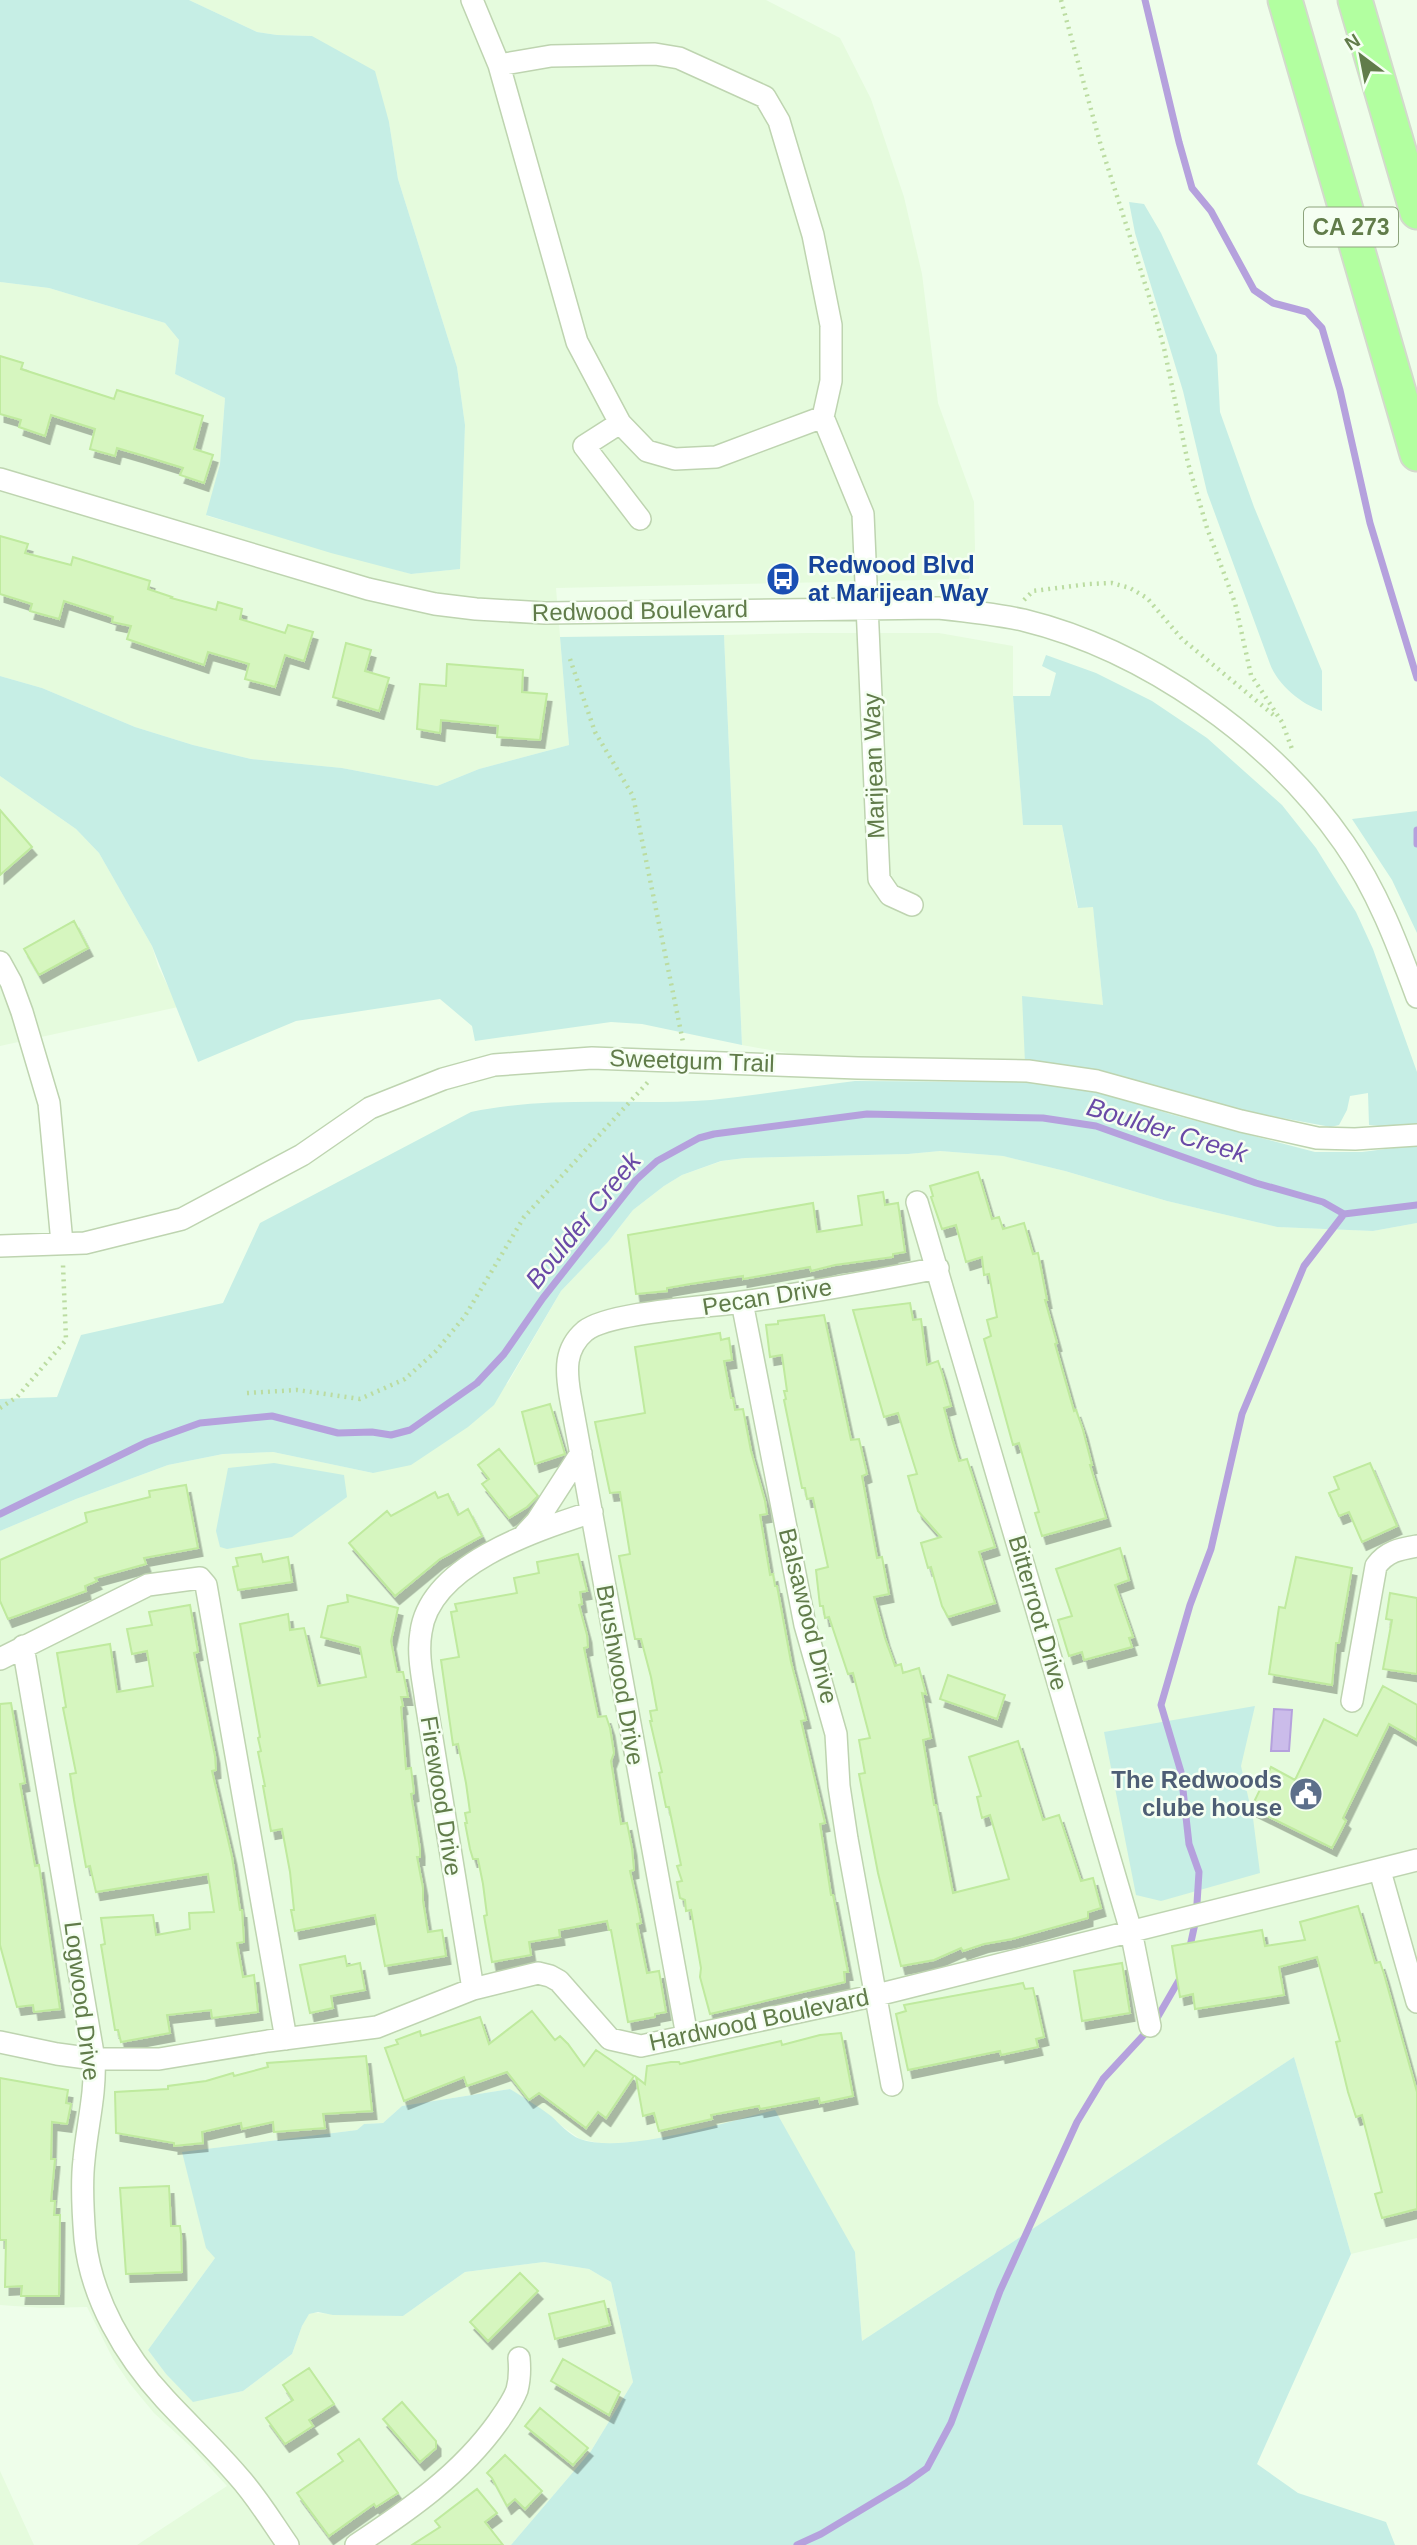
<svg xmlns="http://www.w3.org/2000/svg" width="1417" height="2545" font-family="Helvetica,sans-serif">
<style>
.residential{fill:#e5fbdd}
.green{fill:#c6eee5}
.water{fill:#cbbcea;stroke:#b5a1dd;stroke-width:2}
.lines{fill:none;stroke-linecap:round;stroke-linejoin:round}
.stream{stroke:#b5a1dd;stroke-width:7}
.building{fill:#d6f6bf;stroke:#bfea9e;stroke-width:2;filter:url(#shadow)}
.street-casing{stroke:#bed4b0;stroke-width:24}
.primary-casing{stroke:#d3dacc;stroke-width:37}
.path{stroke:#bbdca1;stroke-width:4.5;stroke-dasharray:2 5;stroke-linecap:butt}
.street{stroke:#fff;stroke-width:21}
.primary{stroke:#b2ffa0;stroke-width:33}
.labels{text-anchor:middle;stroke-width:5;stroke-linejoin:round;paint-order:stroke}
.shield{fill:#f5fff2;stroke:#8da37c;stroke-width:2}
.shield-label{font-size:23px;font-weight:bold;fill:#617c4a}
.transit-label{font-size:24px;font-weight:bold;fill:#164399;stroke:#f5fff2;text-anchor:start}
.street-label{font-size:24px;fill:#617c4a;stroke:#f5fff2}
.service-label{font-size:24px;font-weight:bold;fill:#4e5e75;stroke:#f5fff2;text-anchor:end}
.water-label{font-size:26px;font-style:italic;fill:#6a4aa7;stroke:#f5fff2}
</style>
<defs>
<filter id="shadow"><feDropShadow dx="4.5" dy="8" stdDeviation="0" flood-color="#0004"/></filter>
</defs>
<rect width="100%" height="100%" fill="#eefeea"/>
<path class="residential" d="M189,0h577l74,38 31,61 33,98 18,77 16,129 36,99 1,48 -6,29 -413,9 13,157 -90,24 -42,17 -95,-18 -91,-9 -58,-14 -58,-18 -93,-39 -42,-12v-394l49,6 116,35 14,17 -4,34 50,24 -5,66 -13,52 204,58 48,-5 6,-144 -8,-58 -59,-188 -9,-57 -77,-86 -35,-1 -20,-3z
M808,633h131l74,13v50l10,129h39l15,82 16,-1 10,99 -78,58 -215,-6 -68,-12 -18,-410z
M0,776l76,53 23,24 53,93 6,20 20,41 -178,39z
M940,1151l63,5 62,15 102,30 110,26 96,4 44,-8v1015l-66,16 -57,-197 -432,284 -7,-89 -210,-111 -41,3 -24,-5 -70,-50 -108,17 -19,17 -19,1 -7,6 -174,22 32,106 -67,92 18,24 27,27 50,-10 49,-37 10,-28 6,-12 5,-1 90,3 62,-44 79,-10 45,7 22,13 22,100 -42,69 -80,94h-374l90,-59 -37,-40 -36,-33 -24,-29 -17,-25 -26,-52 -45,1 -42,-3v-774l76,-32 92,-34 55,-11 50,-2 100,21 135,-90 53,-92 47,-49 25,-32 31,-24 18,-11 40,-14 23,-3 163,-4z
M0,2471l34,74h-34z"/>
<path class="green" d="M0,0h189l68,32 20,3 35,1 63,35 14,51 9,57 59,188 8,58 -5,144 -49,5 -80,-21 -125,-38 14,-51 5,-66 -50,-24 4,-34 -14,-17 -116,-35 -49,-6z
M1129,202l15,2 17,29 56,122 3,57 34,95 68,164v40c-21,-7 -44,-26 -52,-47l-63,-172 -24,-101 -48,-158z
M724,635l18,410 -100,-21 -31,-2 -136,19 -3,-15 -32,-27 -144,22 -98,41 -46,-116 -53,-93 -23,-24 -76,-53v-100l42,12 93,39 58,18 58,14 91,9 95,18 42,-17 90,-24 -9,-108z
M1046,655l50,18 56,28 55,37 75,67 34,43 40,64 17,37 44,123v53l-28,2 -20,-2 -1,-32 -18,3 -3,14 -8,15 -8,2 -82,-15 -92,-26 -67,-16 -65,-7 -3,-67 81,9 -10,-98 -15,1 -16,-83h-39l-10,-129h37l6,-23 -14,-7z
M1417,811v122l-25,-53 -40,-61z
M855,1081l177,1 59,7 79,25 145,38h47l55,-7v78l-44,8 -96,-4 -110,-26 -102,-30 -62,-15 -63,-5 -32,3 -163,4 -24,3 -39,14 -18,11 -31,24 -25,32 -47,49 -67,114 -26,22 -57,38 -38,8 -100,-21 -50,2 -55,11 -92,34 -76,32v-132l57,-2 24,-62 142,-32 37,-80 211,-111c78,-17 161,-6 240,-12 48,-5 96,-13 144,-19z
M274,1463l70,12 3,22 -55,40 -65,12 -7,-2 -4,-16 12,-63z
M1255,1706l-14,60 12,52 7,55 -99,28 -25,-6 -32,-163z
M1294,2057l57,197 -94,210 41,29 88,29 9,23h-884l80,-94 42,-69 -22,-100 -22,-13 -45,-7 -79,10 -62,44 -70,-1 -15,-3 -9,2 -7,12 -10,28 -49,37 -50,11 -27,-28 -18,-24 67,-92 -9,-10 -24,-96 175,-22 7,-6 19,-1 19,-17 108,-17c14,9 28,17 41,27 9,8 18,19 29,23 44,16 148,-18 195,-29l80,142 7,89z"/>
<path class="water" d="M1274,1709l18,1 -3,41h-18z"/>
<g class="lines">
<path class="stream" d="M1145,0l34,142 13,46 19,23 43,79 19,13 34,9 15,16 18,62 30,133 47,155
M1417,830v14
M0,1514l147,-72 53,-19 72,-7 66,17 34,-1 19,3 19,-5 67,-47 27,-29 39,-56 93,-118 21,-19 42,-23 15,-4 153,-20 176,4 53,8 160,57 67,19 21,12 73,-9
M1189,1951l7,-32 3,-47 -10,-28 -8,-72 -20,-67 29,-100 21,-56 31,-135 62,-148 40,-52
M797,2545l24,-11 85,-51 21,-15 24,-45 49,-132 77,-169 26,-43 50,-54 29,-50"/>
</g>
<path class="building" d="M0,356l23,7 -2,6 93,30 3,-9 86,26 -9,33 19,6 -9,28 -24,-8 3,-7 -42,-13 -24,-7 -2,8 -25,-7 5,-20 -44,-14 -6,21 -26,-9 2,-7 -21,-6z
M0,536l28,8 -3,9 46,12 2,-8 77,24 -2,8 24,8 -1,1 45,12 2,-8 24,7 -2,10 45,14 3,-8 25,7 -9,29 -19,-6 -10,32 -30,-8 4,-15 -41,-12 -4,13 -77,-26 4,-13 -19,-4 1,-5 -49,-16 -5,18 -29,-8 2,-7 -32,-10z
M346,643l25,7 -6,21 24,7 -10,33 -46,-14z
M447,664l76,6 -1,22 25,2 -7,46 -43,-3 1,-11 -57,-6 -1,13 -23,-4 3,-45 26,2z
M0,810l32,37 -32,28z
M74,921l14,27 -49,27 -15,-26z
M978,1172l14,47 7,-2 4,12 21,-6 9,31 5,-1 9,47h-2l12,43 -2,1 19,67 2,-1 7,20 9,35h-2l16,53 -64,18 -7,-23 4,-1 -20,-69 -6,2 -29,-106 7,-3 -4,-16 10,-3 -8,-43 -5,1 -2,-18 -16,5 -10,-37 -14,4 -11,-32 2,-1 -3,-10z
M883,1192l2,13 13,-2 7,49 -12,2v3l-58,8 -24,6 -1,-4 -67,12v-3l-53,8 -23,4v3l-31,3 -8,-59 185,-32 4,29 45,-7 -4,-29z
M910,1303l3,17 8,-1 6,46 11,-4 4,12 9,33 -7,2 8,30 7,23 8,-2 28,88 -16,5 16,51 -47,14 -6,-11 -11,-39 -3,1 -7,-25 20,-6 -23,-26 -10,-35 9,-2 -19,-61 -14,4 -31,-107z
M824,1315l27,125 8,-1 8,35 -5,2 15,82 5,-1 7,37 -15,3 11,41 10,28 6,-2 2,9 16,-5 7,26 -4,-1 9,45 -8,2 11,65h2l17,88 56,-14 -19,-64 -8,3 -5,-21 4,-1 -12,-39 49,-16 25,79 16,-5 22,66 12,-3 8,30 -13,4v6l-76,21 -28,5 -21,7 -2,-3 -27,12 -33,6 -23,-93 -19,-99 6,-1 -6,-33 11,-2 -17,-65 -5,1 -19,-57 -4,1 -2,-12h-3l-4,-36 12,-3 -15,-69 -6,1 -2,-11h-3l-18,-88 2,-1 -2,-8h3l-5,-36 -12,2 -4,-32 12,-1v-3z
M720,1333l1,7 8,-2 3,22 -8,1 7,37h2l2,12 8,-1 8,42 14,50 2,13 -7,1 10,60 3,-1 2,12h2l14,76 15,58 -5,1 24,102 -5,1 11,71h2l15,77h-4l1,10 -135,32 -10,-37 1,-9 -10,-58 -5,1 -1,-11 -5,-2 -3,-16 5,-1 -5,-15 4,-1 -12,-58h-3l-7,-34 3,-1 -12,-51h2l-2,-10 7,-1 -6,-33 -10,-38h-6l-16,-83 11,-2 -10,-62 -10,1 -15,-71 50,-9 -10,-66z
M550,1404l15,50 -30,10 -13,-52z
M499,1449l39,47 -11,11 -18,11 -27,-34 7,-5 -11,-14z
M1370,1463l27,63 -35,16 -13,-30 -10,4 -10,-23 10,-4 -5,-12z
M186,1485l12,63 -54,10 2,6 -51,14 2,3 -12,5 1,5 -78,28 -8,-18v-41l87,-38 -2,-9 65,-16 -1,-6z
M435,1492l3,6 10,-4 10,21 10,-6 14,27 -42,23 -45,37 -46,-53 38,-32 4,5z
M1120,1548l9,32 -14,5 18,52 -4,1 3,9 -48,13 -2,-8 -13,4 -11,-36 14,-4 -16,-47z
M261,1554l2,8 25,-5 4,25 -54,8 -5,-23 5,-1 -2,-8z
M578,1554l9,37 -7,1 2,12 -3,1 8,30 1,12 -4,1 14,69 8,-1 4,12 4,25 -3,8 10,63 6,-1 5,25 2,22 -4,1 7,32 4,20 -4,1 10,49 12,-2 7,41 -11,2v3l-27,5 -17,-92h-2l-2,-9 -48,9 1,7 -31,5 2,13 -39,7 -8,-46 3,-1 -4,-31 -5,-25h-5l-3,-10 -5,-26h2l-2,-10 5,-1 -4,-29 -8,-39 -5,1 -12,-85 18,-3 -8,-45 6,-1 -2,-7 62,-11 -3,-15 25,-5 -2,-11z
M1296,1557l56,11 -13,75h-3l-4,42 -63,-11 10,-67 6,1z
M1390,1593l27,5v76l-34,-5 9,-49 -6,-1z
M347,1595l51,13 -7,33 6,31h6l5,25h-7l2,9 -2,1 5,62 5,-1 3,25 -3,1 9,55v8h-3l6,31v13l5,31 14,-2 4,26 -61,10 -10,-51 -80,16 -4,-21h3l-4,-38 -8,-43 -11,2 -8,-45h2l-7,-34 3,-1 -3,-13 2,-1 -20,-113 48,-10 2,16 14,-2 14,58 48,-9 -6,-30 -39,-10 7,-31 20,-4z
M190,1605l8,47 -4,1 21,103 1,14 -4,1 20,86 8,53h2l2,32 -7,1 6,34 11,-2 4,37 -46,6 -1,-8 -44,5 3,18 -49,9 -3,-12h-3l-14,-85 4,-1 -4,-26 52,-3 3,20 34,-6 -1,-16 25,-1 -6,-38 -112,18 -6,-26 -4,1 -12,-67 -4,-26 6,-1 -13,-65 3,-1 -9,-54 53,-9 7,48 36,-6 -6,-35 -15,3 -5,-25 25,-4 -3,-13z
M948,1675l57,20 -8,24 -57,-20z
M1383,1686l34,19v35l-28,-16 -46,94 3,3 -14,27 -81,-40 20,-41 24,13 29,-61 33,17z
M11,1703l14,80 -5,1 15,82 4,-1 21,144 -26,3 -1,-7 -16,2 -17,-62v-241z
M1358,1906l17,57 5,-1 4,12 33,118v117l-35,9 -7,-24 7,-2 -20,-77 -6,2 -8,-25 -12,-50 4,-1 -23,-84 -38,10 5,28 -89,14 -2,-15 -13,3 -8,-51 90,-16 3,16 40,-6 -5,-18z
M345,1956l2,10 13,-3 5,27 -34,6 2,12 -23,5 -10,-48z
M1122,1963l8,50 -48,8 -8,-50z
M1023,1983l2,6 8,-1 11,49 -8,2 2,8 -37,8 -1,-4 -92,19 -12,-56 10,-3 -2,-6z
M532,2011l23,29 5,-4 8,8 16,22 12,-16 38,26 -28,42 -8,-6 -12,16 -47,-35 -10,7 -22,-28 -40,14 -3,-9 -60,24 -19,-53 13,-4 -2,-4 24,-9 1,5 59,-19 9,27z
M841,2033l12,63 -33,7 -1,-5 -59,11 -1,-3 -48,9 1,4 -53,12 -5,-18 -11,3 -7,-39 9,7 2,-18 24,-4h8l1,2 101,-23 1,4 38,-10z
M366,2056l6,55 -49,3 2,14 -51,4 -1,-10 -31,7 -1,-6 -39,9 1,11 -29,3v-3l-58,-10 -1,-41 53,-3v-3l38,-5 27,-8 1,3 34,-9 -1,-4z
M0,2078l68,12 -2,13 5,1 -4,20 -15,-2 -1,37h4l-4,42h4l-1,14h6l-1,81h-38l1,-10 -17,1 1,-47h-6z
M169,2186l2,40h9l1,8 1,38 -56,2 -6,-86z
M520,2273l18,18 -50,50 -18,-19z
M604,2301l6,24 -55,14 -6,-25z
M563,2359l57,33 -11,23 -58,-34z
M309,2368l25,36 -25,16 4,6 -28,18 -19,-26 27,-18 -10,-15z
M402,2402l34,39v7l-16,14 -37,-43z
M540,2408l48,40 -15,17 -48,-39z
M359,2439l39,54 -22,14 -2,-3 -45,32 -32,-43 46,-32 -5,-7z
M505,2455l37,36 -17,18 -10,-10 -8,7 -15,-28 -5,-5z
M477,2489l20,24 -12,9 18,23h-91l28,-18 -5,-6z"/>
<g class="lines">
<defs>
<path id="street" d="M472,0l27,65 52,-9 104,-2 24,4 86,39 14,24 34,114 18,90v56l-8,36 40,97 16,365 11,16 22,10
M499,65l78,277 43,81 27,28 28,8 41,-2 107,-40
M620,423l-36,23 56,73
M0,479l368,110 67,15 41,5 69,4 393,-5c29,3 57,6 85,12 123,30 249,119 321,223 33,47 53,100 73,154
M0,962l11,20 11,30 27,91 13,140
M917,1202l214,729 19,95
M0,1246l85,-3 97,-24 120,-64 68,-47 73,-29 51,-14 98,-7 266,10 170,3 69,10 144,40 76,17 38,1 62,-4
M742,1302l63,323 31,109 3,52 8,53 45,246
M525,1534l12,-13 44,-68
M23,1646l71,413c2,34 -7,67 -10,101 -3,25 -1,54 1,79 6,59 40,117 80,160 24,26 50,50 73,77 19,21 34,46 50,69
M0,1659l148,-74 52,-7 6,7 80,454
M1352,1701l24,-135c11,-15 24,-17 41,-20
M1380,1871l37,131
M473,1989l-47,-287c-3,-23 -9,-47 -5,-70 9,-68 116,-102 171,-120
M687,2036l-117,-641c-4,-24 -6,-46 15,-64 24,-19 122,-24 157,-29 65,-9 131,-21 196,-34
M0,2042l57,12 37,5h65l109,-18 109,-14 96,-38 65,-16 12,3 9,5 51,58 31,7 236,-51 540,-135
M356,2545c53,-35 105,-71 142,-123 7,-10 15,-21 19,-32 3,-11 3,-21 2,-32"/>
<path id="primary" d="M1285,0l132,454
M1355,0l62,212"/>
</defs>
<use href="#street" class="street-casing"/>
<use href="#primary" class="primary-casing"/>
<path class="path" d="M1061,0l40,146 54,169 9,33 24,115 19,65 28,75 16,72 31,47 10,27
M1024,600l9,-9 56,-7 23,-1 18,5 17,10 35,41 94,78
M570,659l25,73 38,64 50,246
M247,1393l50,-3 63,9 45,-20 31,-28 29,-35 59,-99 125,-136
M0,1408l17,-11 49,-57 -3,-75"/>
<use href="#street" class="street"/>
<use href="#primary" class="primary"/>
</g>
<defs>
<symbol id="bus-disc" viewBox="-11 -11 22 22"><circle r="9.5" fill="#1a4fb4" stroke="#f5fff2"/><path d="M-5-6H5V4H4V6H2V4H-2V6H-4V4H-5ZM-3.5-4V0h7V-4ZM-3.5 1.2v1.5H-2V1.2ZM2 1.2v1.5H3.5V1.2Z" fill="#fff"/></symbol>
<symbol id="civic-disc" viewBox="-11 -11 22 22"><circle r="9.5" fill="#5c6f8a" stroke="#f5fff2"/><path d="M-.6-6.5H3V-4.5H.6V-3L4-1V1h2V6H-6V1h2V-1L-.6-3ZM-1.2 2.5V6h2.4V2.5Z" fill="#fff"/></symbol>
</defs>
<g fill-rule="evenodd">
<use href="#bus-disc" x="764" y="560" width="38" height="38"/>
<use href="#civic-disc" x="1287" y="1775" width="38" height="38"/>
</g>
<g class="labels">
<rect class="shield" x="1304" y="207.5" width="94" height="39" rx="5"/>
<g class="shield-label">
<text x="1351" y="235">CA 273</text>
</g>
<g class="transit-label">
<text x="808" y="573">Redwood Blvd<tspan x="808" dy="28">at Marijean Way</tspan></text>
</g>
<g class="street-label">
<text transform="translate(640 611) rotate(-1)" y="8">Redwood Boulevard</text>
<text transform="translate(874 766) rotate(-92)" y="8">Marijean Way</text>
<text transform="translate(692 1061) rotate(2)" y="8">Sweetgum Trail</text>
<text transform="translate(767 1297) rotate(-9)" y="8">Pecan Drive</text>
<text transform="translate(1038 1613) rotate(74)" y="8">Bitterroot Drive</text>
<text transform="translate(808 1616) rotate(76)" y="8">Balsawood Drive</text>
<text transform="translate(620 1675) rotate(80)" y="8">Brushwood Drive</text>
<text transform="translate(441 1796) rotate(81)" y="8">Firewood Drive</text>
<text transform="translate(82 2001) rotate(83)" y="8">Logwood Drive</text>
<text transform="translate(759 2020) rotate(-12)" y="8">Hardwood Boulevard</text>
</g>
<g class="service-label">
<text x="1282" y="1788">The Redwoods<tspan x="1282" dy="28">clube house</tspan></text>
</g>
<g class="water-label">
<text transform="translate(1167 1130) rotate(17)" y="9">Boulder Creek</text>
<text transform="translate(583 1220) rotate(-51)" y="9">Boulder Creek</text>
</g>
</g>
<g transform="translate(1361 56) rotate(328)" stroke="#f5fff2" stroke-width="5" paint-order="stroke">
<path d="M0-5L12 26L0 18L-12 26Z" fill="#617c4a"/>
<text y="-10" font-size="19" font-weight="bold" text-anchor="middle" fill="#617c4a">N</text>
</g>
</svg>
